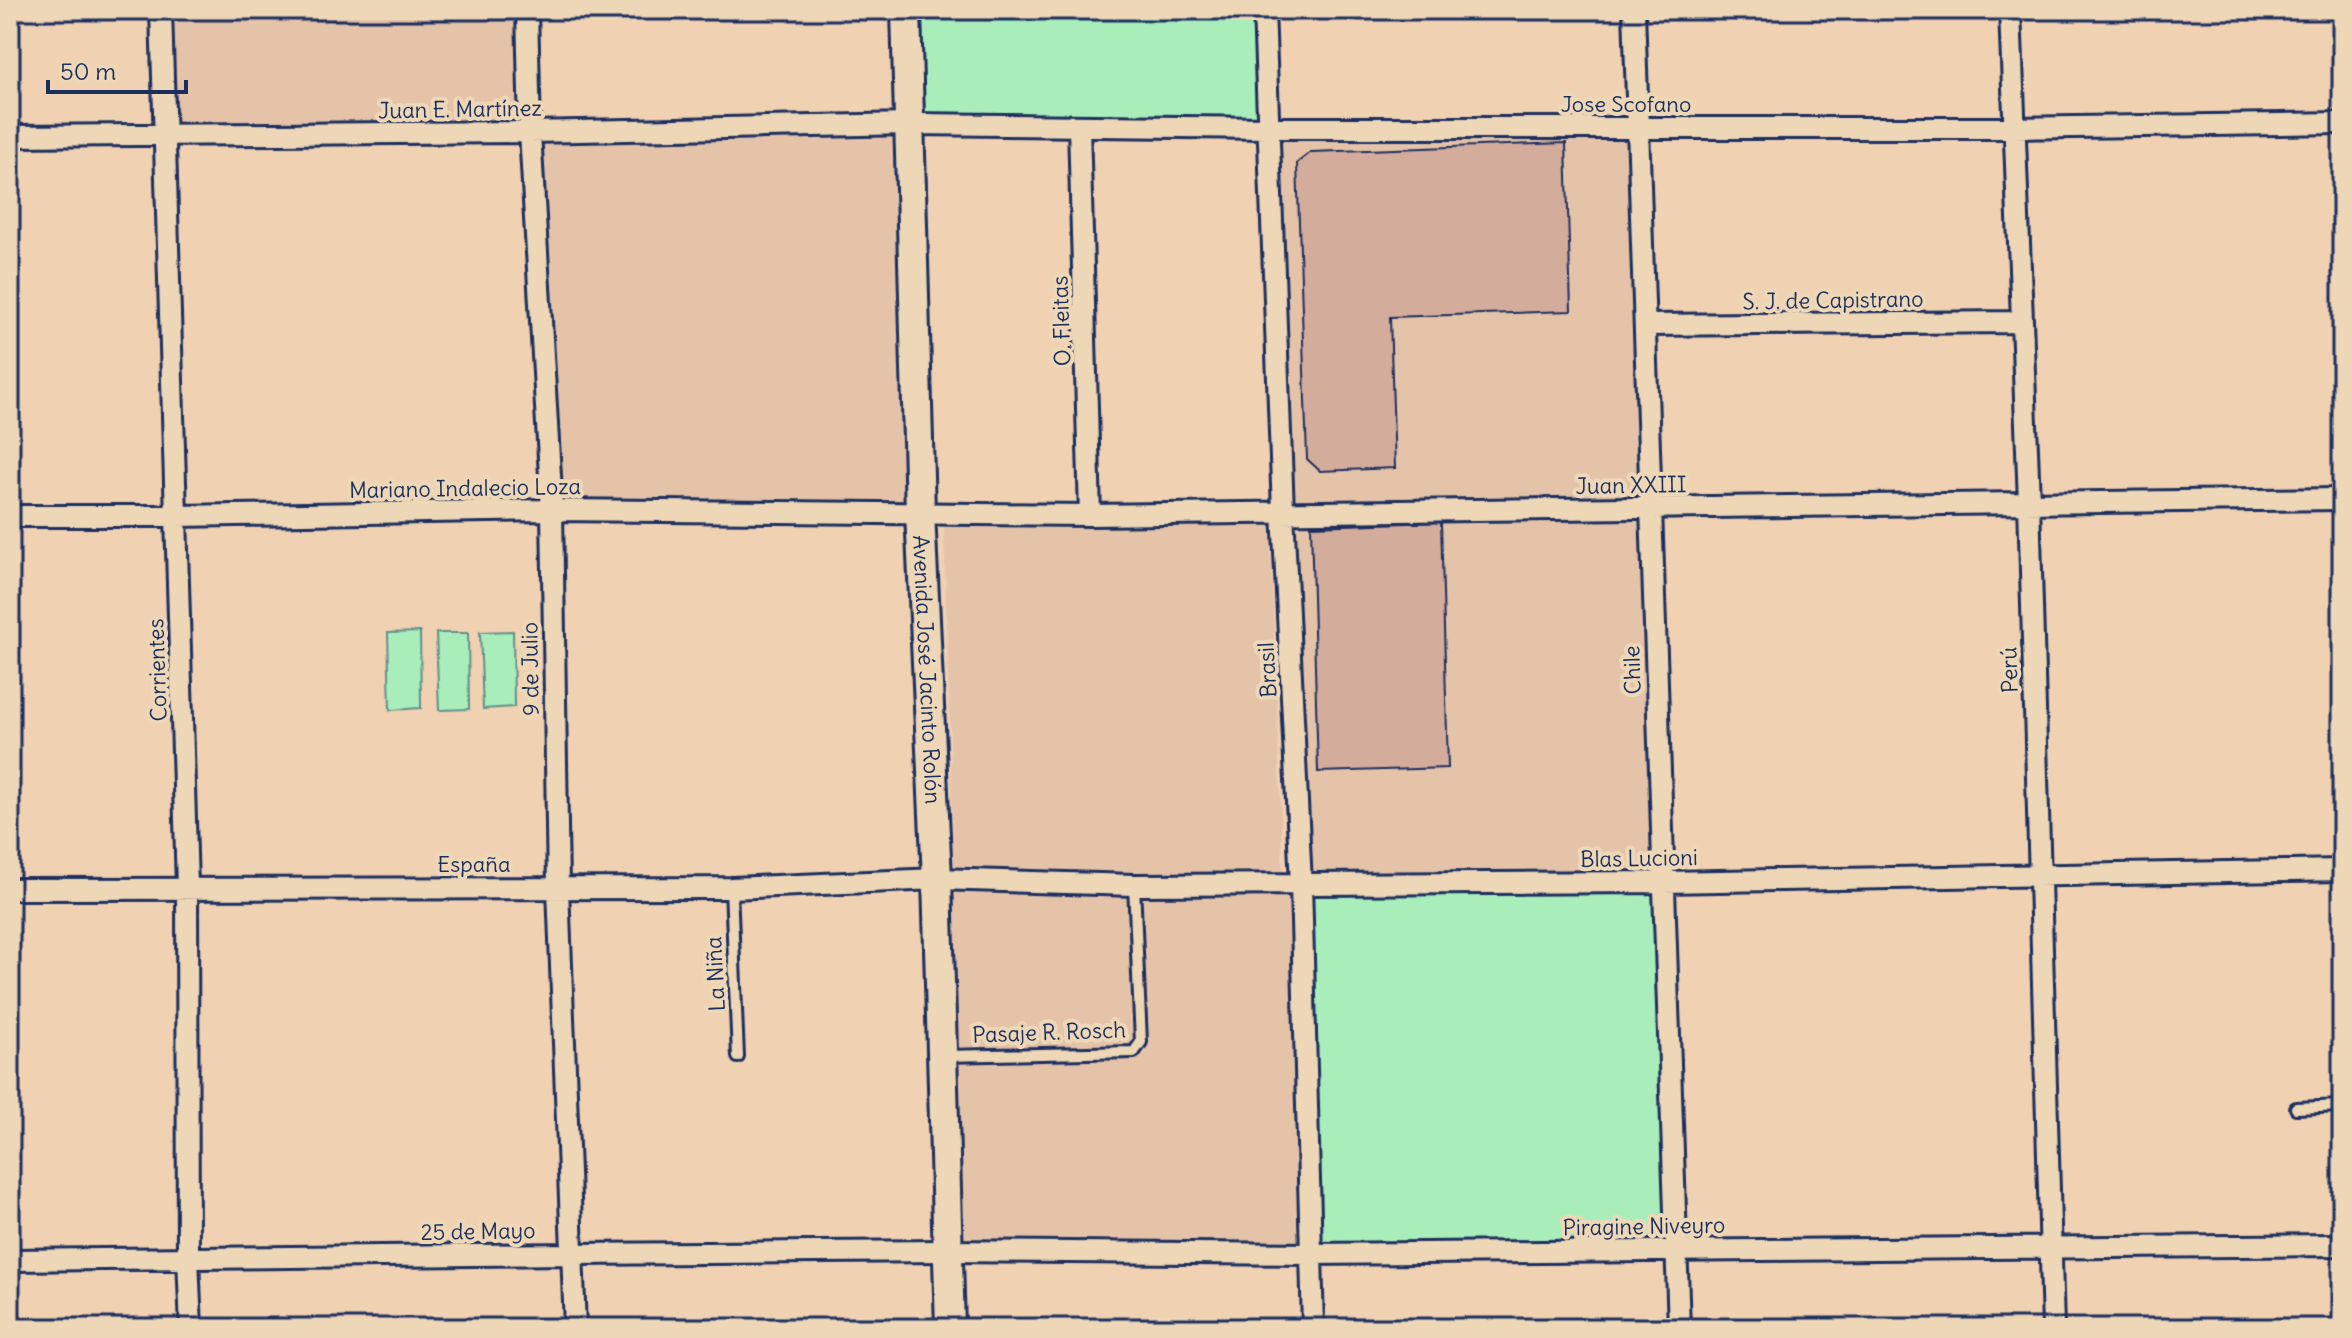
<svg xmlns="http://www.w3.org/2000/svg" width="2352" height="1338" font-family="Delius,sans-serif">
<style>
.built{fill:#e4c3a9}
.green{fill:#a9eeba;stroke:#628e8c;stroke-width:2}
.building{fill:#d4ac9c;stroke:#1b2f5e;stroke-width:2}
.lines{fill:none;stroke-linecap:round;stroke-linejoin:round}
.lane-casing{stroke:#1b2f5e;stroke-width:16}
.street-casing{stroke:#1b2f5e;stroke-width:26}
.secondary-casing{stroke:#1b2f5e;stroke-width:34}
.lane{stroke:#edd7b6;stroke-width:10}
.street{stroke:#edd7b6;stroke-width:20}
.secondary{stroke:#edd7b6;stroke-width:28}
.labels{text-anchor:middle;stroke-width:8;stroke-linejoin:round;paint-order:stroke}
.street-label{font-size:22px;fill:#1b2f5e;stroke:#edd7b6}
</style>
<rect width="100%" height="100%" fill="#f0d1b2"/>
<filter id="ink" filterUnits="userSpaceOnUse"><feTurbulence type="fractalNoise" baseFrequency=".0125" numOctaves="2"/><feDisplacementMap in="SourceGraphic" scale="16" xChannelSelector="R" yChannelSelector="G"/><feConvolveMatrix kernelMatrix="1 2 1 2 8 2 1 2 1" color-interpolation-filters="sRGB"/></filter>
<g filter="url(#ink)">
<path class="built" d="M161,10h366l3,121 380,-7 10,388 -368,-2 -22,-378 -365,4z
M1268,128h370l26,754 -355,372 -362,-3 -10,-372 364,5z
M1270,524l13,350 -329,-2 -10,-345z"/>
<path class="green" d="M906,10h358l4,118 -358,-4z
M513,631l1,76 -31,2 -3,-77z
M420,632l1,76 -31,2 -2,-77z
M436,633h32l1,76 -30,1z
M1664,882l12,368 -367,4 -8,-370z"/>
<path class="building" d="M1566,143l5,168 -181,6 5,151 -75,3 -13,-12 -10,-296 14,-11z
M1441,522l7,246 -130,4 -7,-246z"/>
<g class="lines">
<defs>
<path id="lane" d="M731,888l7,169
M943,1056l191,-4 7,-10 -7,-157
M2296,1108l46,-2"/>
<path id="street" d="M161,10l26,877 1,371 3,70
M527,10l3,122 22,378 6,378 17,440
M1264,10l19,501 18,373 12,444
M1634,10l45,1318
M2010,10l19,492 24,826
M1079,126l11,389
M10,136l520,-4 380,-8 358,4h745l329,-5
M1645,325l376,-3
M10,516h167l375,-6 538,5 1252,-16
M10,889l721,-1 206,-9 197,6 530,-3 678,-12
M10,1260l562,-6 375,-3 362,3 1033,-9"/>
<g id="secondary">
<path id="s1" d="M906,10l14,502 17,367 13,449"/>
</g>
</defs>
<use href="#lane" class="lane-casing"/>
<use href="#street" class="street-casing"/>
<use href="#secondary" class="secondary-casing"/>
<use href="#lane" class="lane"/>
<use href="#street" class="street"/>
<use href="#secondary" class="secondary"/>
</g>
</g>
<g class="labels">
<g class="street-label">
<text x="1626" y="112">Jose Scofano</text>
<text transform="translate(460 109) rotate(-1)" y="8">Juan E. Martínez</text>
<text transform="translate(1833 300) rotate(-1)" y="8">S. J. de Capistrano</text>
<text transform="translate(1061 321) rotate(-92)" y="8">O. Fleitas</text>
<text transform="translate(1631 485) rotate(-1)" y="8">Juan XXIII</text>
<text transform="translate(465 488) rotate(-1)" y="8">Mariano Indalecio Loza</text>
<text transform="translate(530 669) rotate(-91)" y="8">9 de Julio</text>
<text dy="8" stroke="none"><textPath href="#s1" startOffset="660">Avenida José Jacinto Rolón</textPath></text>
<text transform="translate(157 670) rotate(-92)" y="8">Corrientes</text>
<text transform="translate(1267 670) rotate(-93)" y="8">Brasil</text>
<text transform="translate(1632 670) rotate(-92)" y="8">Chile</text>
<text transform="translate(2009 670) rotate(-92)" y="8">Perú</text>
<text transform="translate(1639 858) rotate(-1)" y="8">Blas Lucioni</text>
<text x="474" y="872">España</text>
<text transform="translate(715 974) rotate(-93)" y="8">La Niña</text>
<text transform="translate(1049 1032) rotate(-2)" y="8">Pasaje R. Rosch</text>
<text transform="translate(1644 1226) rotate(-1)" y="8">Piragine Niveyro</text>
<text transform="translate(478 1231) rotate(-1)" y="8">25 de Mayo</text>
</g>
</g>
<rect width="2352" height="1338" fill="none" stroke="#edd7b6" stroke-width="40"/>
<rect x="20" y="20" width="2312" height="1298" fill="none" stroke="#1b2f5e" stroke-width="3" filter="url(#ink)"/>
<path d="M48 80v12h138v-12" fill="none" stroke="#1b2f5e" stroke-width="4"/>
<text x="60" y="80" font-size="24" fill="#1b2f5e" stroke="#edd7b6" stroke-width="6" paint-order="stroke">50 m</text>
</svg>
